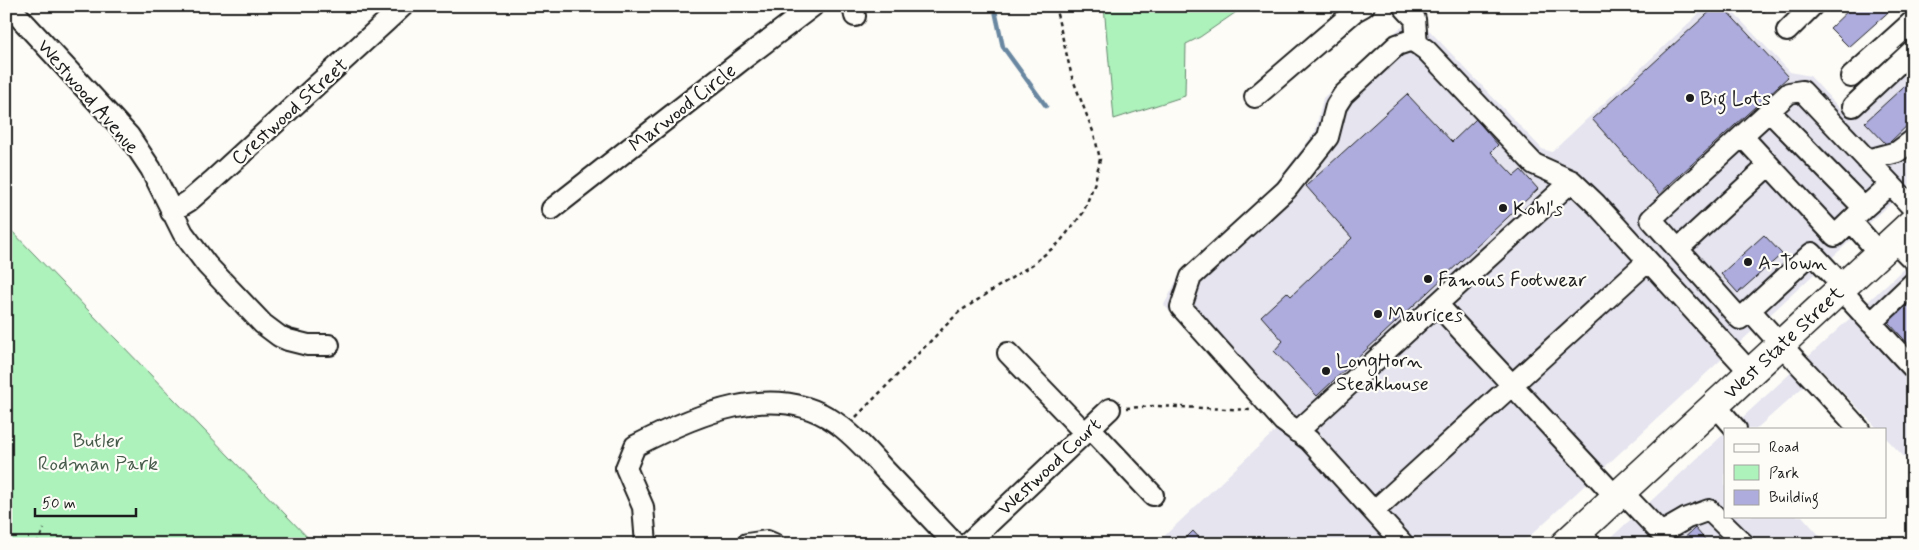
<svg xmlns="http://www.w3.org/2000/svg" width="1919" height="550" font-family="Mynerve,sans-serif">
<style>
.built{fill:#e5e4ef}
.green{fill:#adf1bb;stroke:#64866c}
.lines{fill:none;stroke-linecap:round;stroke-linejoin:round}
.stream{stroke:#6987a1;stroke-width:4.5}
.building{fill:#adacdd;stroke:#1c1c1c}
.minor-casing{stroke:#1c1c1c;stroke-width:24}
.highway-casing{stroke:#1c1c1c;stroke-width:31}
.path{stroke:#1c1c1c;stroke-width:2.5;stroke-dasharray:4 4;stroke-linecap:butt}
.minor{stroke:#fdfcf7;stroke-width:20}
.highway{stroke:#fdfcf7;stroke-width:28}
.poi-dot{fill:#1c1c1c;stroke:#fdfcf7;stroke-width:2}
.labels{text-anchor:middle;stroke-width:4.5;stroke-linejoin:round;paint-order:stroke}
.street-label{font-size:20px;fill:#1c1c1c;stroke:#fdfcf7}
.poi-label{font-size:20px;fill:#1c1c1c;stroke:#fdfcf7;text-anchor:start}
.park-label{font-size:20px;fill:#485c4c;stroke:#fdfcf7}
</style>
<rect width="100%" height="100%" fill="#fdfcf7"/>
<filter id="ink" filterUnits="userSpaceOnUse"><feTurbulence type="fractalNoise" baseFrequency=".02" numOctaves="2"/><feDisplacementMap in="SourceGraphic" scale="10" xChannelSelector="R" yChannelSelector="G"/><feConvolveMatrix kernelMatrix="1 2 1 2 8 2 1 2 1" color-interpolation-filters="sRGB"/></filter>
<g filter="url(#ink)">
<path class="built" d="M1707,6h20l63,66 20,4 31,34 72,-65v138l-392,361h-365l120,-114 -112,-125 18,-35 94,-87 39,-51 8,-34 77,-70 14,-5 14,6 114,120 10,3z
M1913,260v206l-28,-29v-8h-7l-56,-59 -66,59h-26z
M1725,433v83h77l25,28h-223z"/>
<path class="green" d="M1104,6h141l-45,31 -14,7 -1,52 -71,23z
M6,225l308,319h-308z"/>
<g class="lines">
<path class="stream" d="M994,6l9,41 43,59"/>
</g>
<path class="building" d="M1716,6h6l66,71 -129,117 -67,-75z
M1760,6h10l-6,6z
M1853,6l41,1 -45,40 -19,-19z
M1913,78v42l-26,25 -22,-23z
M1407,94l45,48 24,-23 22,26 -7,7 23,24 7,-6 17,19 -221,207 -43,-45 9,-10 -22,-25 26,-24 4,4 61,-58 -46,-52z
M1764,235l18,19 -44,39 -17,-19z
M1913,300v49l-25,-27z
M1695,528l14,16h-31z
M1193,531l12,13h-25z"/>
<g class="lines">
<defs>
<path id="minor" d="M9,6l120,130 22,33 32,64 24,32 56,59 16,12 9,4 20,5h21
M853,6l2,10
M1403,6l12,13 2,25
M1787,31l25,-25
M1851,77l62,-56
M1255,97l100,-86 9,-5
M1853,106l60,-56
M1742,136l93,100 29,-28 -95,-97
M1867,160l30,-8 16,-12
M1864,208l26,-23
M552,209l190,-149 71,-54
M171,212l18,-11 23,-20 191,-175
M1851,221l28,32
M1893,240l20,20
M1678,249l91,-84
M1843,286l-31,-33 -72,66 -89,-100 138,-126 13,-2 111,117
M1840,289l73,79
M1437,304l179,193
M1750,310c35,41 73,78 109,119
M1871,323l42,-40
M1008,353l77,80
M1715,405l21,24
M1090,428l63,67
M1297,432l275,-251
M1621,491l40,42 26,-15 22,-8 35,34
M1374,511l274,-250
M1579,531l11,13
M646,544l-3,-37 -17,-39 9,-22c58,-30 139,-67 200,-24 19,13 34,31 49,47 24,25 47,50 71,75
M747,544l20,-3 7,3
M967,544l143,-135
M1403,544l-94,-104 -26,-19 -102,-114 10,-30 95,-87 42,-53 8,-31 7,-11 54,-50 15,-5 14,10 108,114 38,17 24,23 154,168"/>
<path id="highway" d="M1565,544l348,-322"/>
</defs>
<use href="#minor" class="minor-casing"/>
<use href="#highway" class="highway-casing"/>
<path class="path" d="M1126,408l29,-2 96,4
M856,417l103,-105 74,-48 26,-21 24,-30 12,-31 5,-23 -6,-25 -22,-57 -17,-71
M37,544l7,-15"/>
<use href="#minor" class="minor"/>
<use href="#highway" class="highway"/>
</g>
</g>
<g class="poi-dot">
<circle cx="1690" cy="98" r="5"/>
<circle cx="1503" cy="208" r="5"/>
<circle cx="1748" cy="262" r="5"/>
<circle cx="1428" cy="279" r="5"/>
<circle cx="1378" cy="314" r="5"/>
<circle cx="1326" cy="371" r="5"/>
</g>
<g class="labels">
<g class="street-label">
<text transform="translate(89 96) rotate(49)" y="7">Westwood Avenue</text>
<text transform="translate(682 107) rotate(-38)" y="7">Marwood Circle</text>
<text transform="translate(289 111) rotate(-42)" y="7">Crestwood Street</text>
<text transform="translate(1783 342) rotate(-43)" y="7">West State Street</text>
<text transform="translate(1049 466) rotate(-43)" y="7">Westwood Court</text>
</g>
<g class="poi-label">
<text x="1700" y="105">Big Lots</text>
<text x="1513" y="215">Kohl's</text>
<text x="1758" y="269">A-Town</text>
<text x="1438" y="286">Famous Footwear</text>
<text x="1388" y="321">Maurices</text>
<text x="1336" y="367">LongHorn<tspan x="1336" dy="23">Steakhouse</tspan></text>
</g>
<g class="park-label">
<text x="98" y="447">Butler<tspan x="98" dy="23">Rodman Park</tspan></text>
</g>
</g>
<rect width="1919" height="550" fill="none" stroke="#fdfcf7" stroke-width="25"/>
<rect x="12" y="12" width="1894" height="525" fill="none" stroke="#1c1c1c" stroke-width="2" filter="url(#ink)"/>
<rect x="1724" y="428" width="162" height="90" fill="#fdfcf7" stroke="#a3a29f"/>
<rect x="1734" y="444" width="25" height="8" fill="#fdfcf7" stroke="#a3a29f"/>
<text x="1769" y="452" font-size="15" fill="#1c1c1c">Road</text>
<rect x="1734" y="465" width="25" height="15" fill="#adf1bb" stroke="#a3a29f"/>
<text x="1769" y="478" font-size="15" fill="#1c1c1c">Park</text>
<rect x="1734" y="490" width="25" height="15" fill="#adacdd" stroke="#a3a29f"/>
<text x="1769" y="502" font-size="15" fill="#1c1c1c">Building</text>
<path d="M35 508v8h101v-8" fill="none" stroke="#1c1c1c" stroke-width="2.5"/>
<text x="42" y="508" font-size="15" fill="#1c1c1c" stroke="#fdfcf7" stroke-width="4" paint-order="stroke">50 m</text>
</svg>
